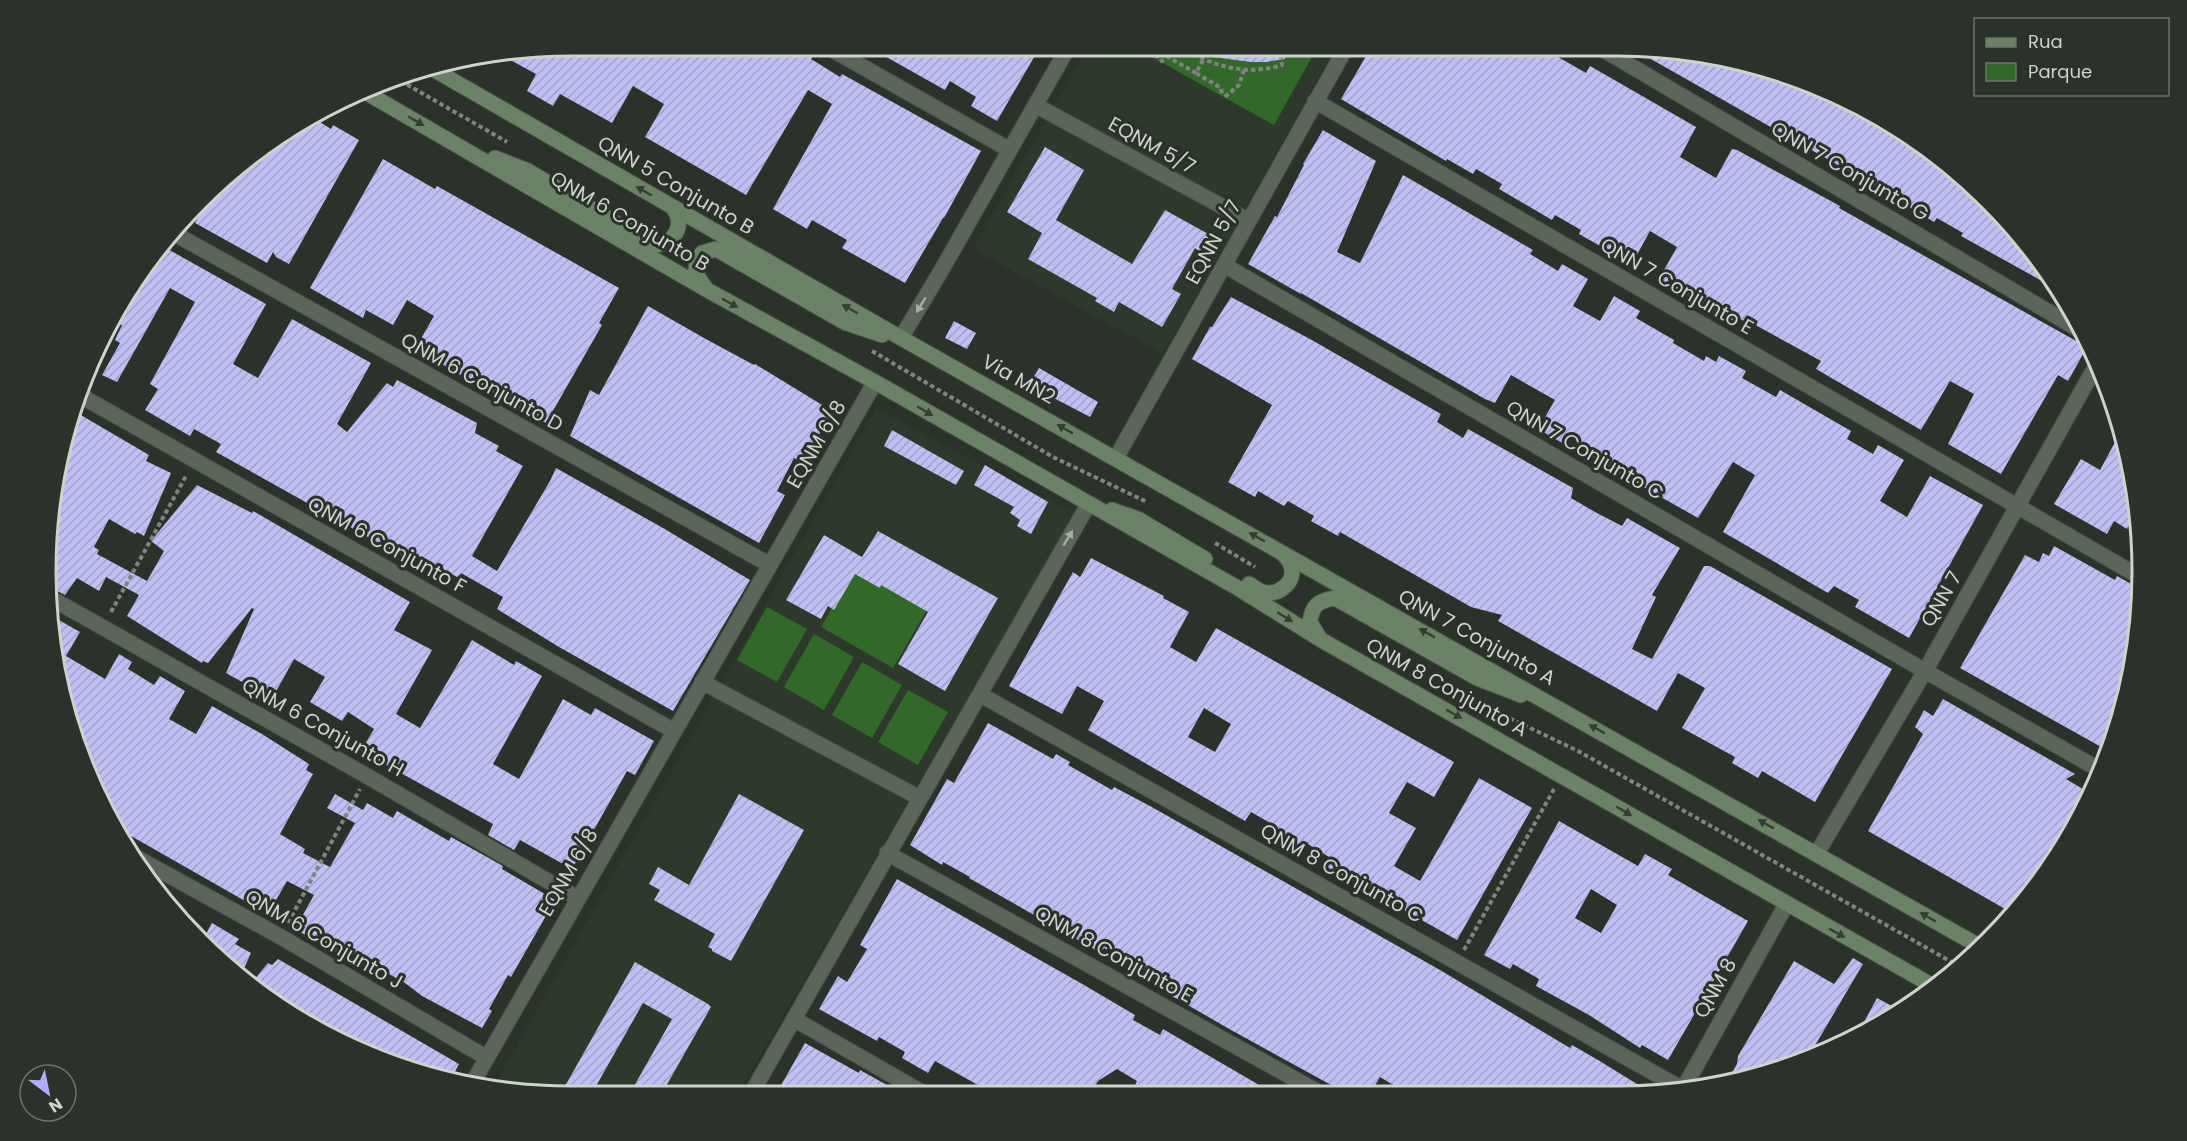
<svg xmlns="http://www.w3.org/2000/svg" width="2187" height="1141" font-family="Poppins,sans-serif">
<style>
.built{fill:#2d3a2b}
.green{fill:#326829}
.building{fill:url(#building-hatch);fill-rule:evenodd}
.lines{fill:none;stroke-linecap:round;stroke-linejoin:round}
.minor-casing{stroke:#474e46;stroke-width:17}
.secondary-casing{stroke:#474e46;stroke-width:17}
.path{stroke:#7f857e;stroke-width:4;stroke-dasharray:4.5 3;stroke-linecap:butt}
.minor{stroke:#5c655a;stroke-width:15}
.secondary{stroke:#6b8266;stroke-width:15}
.oneway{fill:#343e32}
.oneway2{fill:#a6aca5}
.labels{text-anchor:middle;stroke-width:6;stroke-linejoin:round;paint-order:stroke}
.street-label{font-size:20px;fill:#ced3cd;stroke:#2a3229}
.rim{fill:none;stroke:#ced3cd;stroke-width:3}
</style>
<defs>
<pattern id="building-hatch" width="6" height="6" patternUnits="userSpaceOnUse" patternTransform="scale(1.5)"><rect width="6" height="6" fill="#c0bff4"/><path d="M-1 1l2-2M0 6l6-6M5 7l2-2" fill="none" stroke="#a09fc6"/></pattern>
</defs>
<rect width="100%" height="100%" fill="#2a3229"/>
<path class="built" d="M1088,46h248l-173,308 -190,-105z
M876,409l199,104 -337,581 -202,1 -43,-7z"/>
<path class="green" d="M1132,46h186l-44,79z
M854,569l73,41 -34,58 -72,-41z
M767,607l40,22 -30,53 -40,-22z
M814,634l40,23 -30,53 -40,-23z
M862,662l40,23 -30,53 -40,-23z
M908,690l40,22 -30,53 -40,-23z"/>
<path class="building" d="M570,45h223l19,12 -1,2 29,18 2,-3 139,77 -37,67h-1l-38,65 -63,-35 5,-8 -35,-20 -5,9 -34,-20 59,-105 -24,-14 -62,105 -101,-58 19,-33 -31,-18 -21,37 -52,-29 -7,12 -26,-15 9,-17 -33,-18z
M865,45h176l-44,76 -26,-15 5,-9 -26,-16 -5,9z
M1206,46h77l2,13 -19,3h-15l-45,-6z
M1372,46h124l12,7 4,-7h52l-6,11 28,16 4,-7 106,61 -16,30 36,21 16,-29 5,1 103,56 -1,2 248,139 -19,34 -10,-6 -57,99 -53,-30 26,-50 -24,-13 -29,49 -105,-61 5,-8 -71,-39 -1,2 -9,-5 -2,5 -79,-45 18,-32 -27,-16 -18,33 -53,-30 2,-4 -26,-15 -3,5 -53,-31 3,-5 -26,-15 -3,5 -26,-15 -1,2 -105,-62z
M1628,46h23l102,17 96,36 88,55 75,70 48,67 -99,-55 2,-3 -26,-15 -3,4 -25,-15 1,-1z
M315,119l16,10 2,-4 26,15 -70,124 -13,-7 -3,-5 -6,11 -72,-40 12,-23 43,-46z
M1323,130l53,31 -39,91 23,11 43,-88 130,75 -3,4 28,17 4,-7 26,15 -15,27 27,15 14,-25 26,15 -4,7 38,22 -1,3 31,18 2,-5 10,6 3,-6 27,15 -4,7 34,19 4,-7 71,41 -4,8 26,15 5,-9 26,15 -24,41 27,16 23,-41 53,29 -74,133 -54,-31 4,-7 -25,-14 -6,7 -105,-61 32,-57 -22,-13 -35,56 -106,-60 3,-6 -26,-16 -5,8 -26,-15 17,-29 -44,-25 -16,28 -10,-4 -184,-106v1l-53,-30 27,-48 2,1 27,-52 -1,-1z
M1045,147l39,23 -28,50 76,44 33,-54 45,25 -10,17 -5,-4 -23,41 9,5 -19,33 -43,-25 -5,10 -19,-11 2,-3 -69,-39 14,-26 -35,-21z
M383,159l52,30 2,-3 182,102 -20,35 3,2 -56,98 -131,-74 19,-33 -27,-16 -14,25 -27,-15 -3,8 -53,-30z
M164,247l102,57 -33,60 25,14 34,-59 79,44 -34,61 10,8 40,-49 6,4 4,-7 80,43 -2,10 24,13 -3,5 27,15 -51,90 25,15 53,-90 6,-13 107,60 87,52 -77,131 -114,-64 -62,-38 6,-12 -42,-24 -2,5 -44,-24 -4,7 -195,-109 5,-8 -27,-15 -4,7 -45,-26 13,-21 -8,-5 45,-82 -25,-14 -53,94 -15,-7 18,-32 -5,-3 7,-15 -6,-3 7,-12h-4l14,-31z
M1231,297l79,42 131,75 -4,8 26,16 5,-9 105,59 -2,10 24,14 27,14 5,-8 53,30 -28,47 4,2 -24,52 20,10 52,-93h6l182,103 -77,133 -53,-31 -4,7 -26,-15 3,-6 -53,-29 23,-40 -27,-15 -21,38 -159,-90 4,-6 -31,-8 -131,-75 -2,4 -27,-15 3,-5 -26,-15 -4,5 -26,-15 -3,6 -27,-15 44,-77 -80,-46 18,-32h2z
M648,306l56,32 50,27 1,-1 77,47 -29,52 -9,-5 -17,33 8,4 -26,48 -189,-107 20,-46 9,5z
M954,321l22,12 -9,16 -22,-11z
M1039,368l59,34 -8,15 -61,-32z
M74,411l75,44 -3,6 25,12 -27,63 -7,-4 -2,2 -26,-15 -15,28 5,3 -2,4 50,27 17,-30 -13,-10 46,-56 55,28 1,-2 157,91 -16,28 38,20 -36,64 24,14 52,-88 42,25 2,-4 26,15 -49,88 26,15 44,-80 28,16 4,-7 59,33 -19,34 -8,-4 -55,98 -52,-29 -6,10 -26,-15 5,-11 -132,-73 13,-22 -26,-17 -6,9 -32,-19 15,-25 -31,-18 -21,38 -3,-2 -1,2 -43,-24 28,-64 -2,-1 -44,55 -5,-2 -1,2 -75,-47 12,-21 -33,-18 -7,14 -22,-13 -12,17 -17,-9 15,-151z
M892,430l72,41 -8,14 -72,-39z
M2121,431l17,71v10l-11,17 -13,-8 -7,13 -53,-30 27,-45 19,11z
M985,465l63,37 -17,32 -14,-8 3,-6 -10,-7 4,-6 -40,-22z
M878,531l120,67 -53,93 -47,-27 30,-52 -47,-27 -1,3 -25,-14 -21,36 -6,-4 -7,13 -35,-19 38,-65 38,22z
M2054,546l61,34 2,-4 23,13 1,16 -17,102 -21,41 -143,-80 65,-113 14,7 4,-9 6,3z
M1091,558l73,38 -1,2 26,14 -19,35 26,15 20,-34 238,134 -20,35 -27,-15 -18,31 27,15 -22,38 26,15 59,-103 53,30 -75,132 -53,-30 3,-7 -25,-16 -4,7 -53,-28 4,-9 -26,-16 -4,8 -26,-15 4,-7 -26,-15 -6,9 -157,-91 16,-29 -27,-15 -15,28 -53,-28 64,-114 7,5zM1204,708l27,16 -16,28 -27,-15z
M46,607l8,4 -4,4 30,17 -14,24 39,23 14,-25 13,8 -4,7 26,16 6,-9 25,15 -16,28 27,15 16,-28 50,28 47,30 -3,6 7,4 -33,60 25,15 -2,4 27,14 25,-44 -28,-15 8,-14 28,16 4,-7 26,15 4,-7 52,30 2,-4 27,15 25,14 -1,3 53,31 -44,77 -3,-2 -19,34 3,2 -10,17 -60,-32 -17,-13 -53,-30 -5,6 -52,-30 19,-34 -27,-14 -19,33 -151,-86 -18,-25 -36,-96z
M1943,699l132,75 -9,5 25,15 -3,9 -74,111 -146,-83 55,-97 -8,-7 9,-17 9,6z
M988,723l65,36 3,-5 14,8 -2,3 44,25 2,-3 36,19 290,164 130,78 2,-3 26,15 52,32h-245l-25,-15 -9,15h-27l-113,-62 -78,-45 3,-10 -52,-27 -3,5 -132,-75 1,-1 -27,-15 -1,3 -32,-20 37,-66 7,4z
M739,794l65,36 -73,131 -19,-10v-2l-4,-2 7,-13 -61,-34 6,-10 -11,-6 9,-17 31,18z
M1559,821l79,45 7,-12 27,15 -4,6 80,46 -80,139 -26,-15 -2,3 -51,-33 -53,-29 3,-7 -26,-15 -3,5 -26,-14zM1591,889l26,16 -16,28 -26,-15z
M897,879l187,106 51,30 -2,5 27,15 3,-6 110,64h-131l-8,-5 3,-7 -20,-12 -19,12 -7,12 -97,1 -59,-33 -7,12 -26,-15 3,-6 -26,-15 -2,4 -58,-32 19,-33 9,6 20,-33 -7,-4z
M212,923l27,16 -4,5 16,9 -9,20 -41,-30z
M1853,958l10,6 -56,95 -79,21 9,-16 1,-8 56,-95 40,23z
M278,959l181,105 -9,17 -15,-3 -97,-36 -85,-61 15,-18 4,2z
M635,962l73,42 3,3 -50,88h-32l43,-76 -29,-16 -52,92h-31z
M1877,998l24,13 -44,24z
M805,1043l54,30 1,-3 43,24h-127z"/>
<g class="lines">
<defs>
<path id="minor" d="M824,45l186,105
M1597,46l486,286
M1315,101l825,476
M1035,105l214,116
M175,234l595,331
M1224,265l701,406 175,99
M901,338l40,-67 128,-225
M81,396l593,335
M1116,458l231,-412
M47,596l320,180 210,122
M702,682l218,116
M981,695l705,396
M887,853l433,240
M1817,853l108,-182 172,-307
M139,859l142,78 206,121
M794,1019l131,75
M472,1084l403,-702
M1682,1091l104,-186
M751,1094l337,-589"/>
<path id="secondary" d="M431,68l470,270 1078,608
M365,92l344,199 166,91 361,205 87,54 610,345
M495,158l33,13 125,74c21,0 33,-20 20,-37
M705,287c-10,-13 -13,-19 -3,-34l14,-4 130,74 36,12
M1112,510l26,9 67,40
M1249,584c5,3 11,8 17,9 15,1 30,-12 25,-27 -1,-5 -5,-9 -8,-12
M1319,637l-9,-15c2,-17 8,-21 25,-24l142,80 44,17"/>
</defs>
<use href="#minor" class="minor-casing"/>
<use href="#secondary" class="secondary-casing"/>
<path class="path" d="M1157,46v14
M1181,46c30,21 66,30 101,19l-3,-19
M1203,60l-7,13 25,15 1,8
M1160,62l8,-5 28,16
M394,77l113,65
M1225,97l14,-12 5,-15
M872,351l181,106 94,45
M1215,543l40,24
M111,612l76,-138
M1464,693l16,11 98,47 379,214
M288,923l72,-134
M1464,950l90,-161"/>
<use href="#minor" class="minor"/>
<use href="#secondary" class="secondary"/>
</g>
<defs><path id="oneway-solid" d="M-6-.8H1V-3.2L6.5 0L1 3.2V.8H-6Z" transform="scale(1.5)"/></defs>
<g class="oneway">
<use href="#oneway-solid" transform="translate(416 121) rotate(30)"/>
<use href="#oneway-solid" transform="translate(644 191) rotate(-150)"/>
<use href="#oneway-solid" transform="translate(730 303) rotate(29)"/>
<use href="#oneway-solid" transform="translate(850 309) rotate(-150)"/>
<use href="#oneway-solid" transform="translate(925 411) rotate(30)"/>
<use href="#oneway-solid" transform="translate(1065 429) rotate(-151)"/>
<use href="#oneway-solid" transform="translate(1257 537) rotate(-150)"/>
<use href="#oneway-solid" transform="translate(1285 617) rotate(32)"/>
<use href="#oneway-solid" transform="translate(1427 633) rotate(-151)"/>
<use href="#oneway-solid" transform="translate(1454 714) rotate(29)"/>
<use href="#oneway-solid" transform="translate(1597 729) rotate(-151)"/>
<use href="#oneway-solid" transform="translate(1624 811) rotate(30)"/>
<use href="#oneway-solid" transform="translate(1766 824) rotate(-151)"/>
<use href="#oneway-solid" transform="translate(1928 917) rotate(-150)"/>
<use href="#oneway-solid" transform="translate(1837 933) rotate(29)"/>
</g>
<g class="oneway2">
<use href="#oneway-solid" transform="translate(921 305) rotate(121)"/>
<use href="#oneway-solid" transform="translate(1068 538) rotate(-59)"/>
</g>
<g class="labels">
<g class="street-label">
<text transform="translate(1152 145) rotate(29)" y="7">EQNM 5/7</text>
<text transform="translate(1850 171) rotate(30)" y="7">QNN 7 Conjunto G</text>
<text transform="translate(676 185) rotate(30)" y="7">QNN 5 Conjunto B</text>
<text transform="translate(630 221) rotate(30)" y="7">QNM 6 Conjunto B</text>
<text transform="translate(1213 242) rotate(-61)" y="7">EQNN 5/7</text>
<text transform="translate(1677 286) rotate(30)" y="7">QNN 7 Conjunto E</text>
<text transform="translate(1019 379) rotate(29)" y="7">Via MN2</text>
<text transform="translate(482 382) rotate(29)" y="7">QNM 6 Conjunto D</text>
<text transform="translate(816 444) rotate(-60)" y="7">EQNM 6/8</text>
<text transform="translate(1585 450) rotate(30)" y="7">QNN 7 Conjunto C</text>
<text transform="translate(387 545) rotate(29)" y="7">QNM 6 Conjunto F</text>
<text transform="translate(1941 599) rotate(-60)" y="7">QNN 7</text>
<text transform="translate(1477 637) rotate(29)" y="7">QNN 7 Conjunto A</text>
<text transform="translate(1447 687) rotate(29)" y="7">QNM 8 Conjunto A</text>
<text transform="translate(323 727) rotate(29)" y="7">QNM 6 Conjunto H</text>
<text transform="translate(568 872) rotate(-60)" y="7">EQNM 6/8</text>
<text transform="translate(1342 873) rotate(29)" y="7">QNM 8 Conjunto C</text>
<text transform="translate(324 939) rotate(30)" y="7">QNM 6 Conjunto J</text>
<text transform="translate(1114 954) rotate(29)" y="7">QNM 8 Conjunto E</text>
<text transform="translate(1715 988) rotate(-61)" y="7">QNM 8</text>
</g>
</g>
<path d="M0 0H2187V1141H0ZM571 56H1617A515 515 0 0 1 2132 571V571A515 515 0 0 1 1617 1086H571A515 515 0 0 1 56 571V571A515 515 0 0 1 571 56Z" fill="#2a3229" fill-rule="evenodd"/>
<path class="rim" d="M571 56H1617A515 515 0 0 1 2132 571V571A515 515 0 0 1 1617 1086H571A515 515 0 0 1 56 571V571A515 515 0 0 1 571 56Z"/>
<rect x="1974" y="18" width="195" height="78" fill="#2a3229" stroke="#6c726b" stroke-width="1.5"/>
<rect x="1986" y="38" width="30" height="9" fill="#6b8266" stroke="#6c726b" stroke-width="1.5"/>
<text x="2028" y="48" font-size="18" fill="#ced3cd">Rua</text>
<rect x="1986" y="63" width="30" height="18" fill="#326829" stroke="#6c726b" stroke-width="1.5"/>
<text x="2028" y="78" font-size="18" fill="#ced3cd">Parque</text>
<g transform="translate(48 1093) rotate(148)"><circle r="28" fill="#2a3229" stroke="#6c726b" stroke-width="1.5"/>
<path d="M0-4.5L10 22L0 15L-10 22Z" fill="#b0aefa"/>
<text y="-9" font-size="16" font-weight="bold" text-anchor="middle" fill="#ced3cd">N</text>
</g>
</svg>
